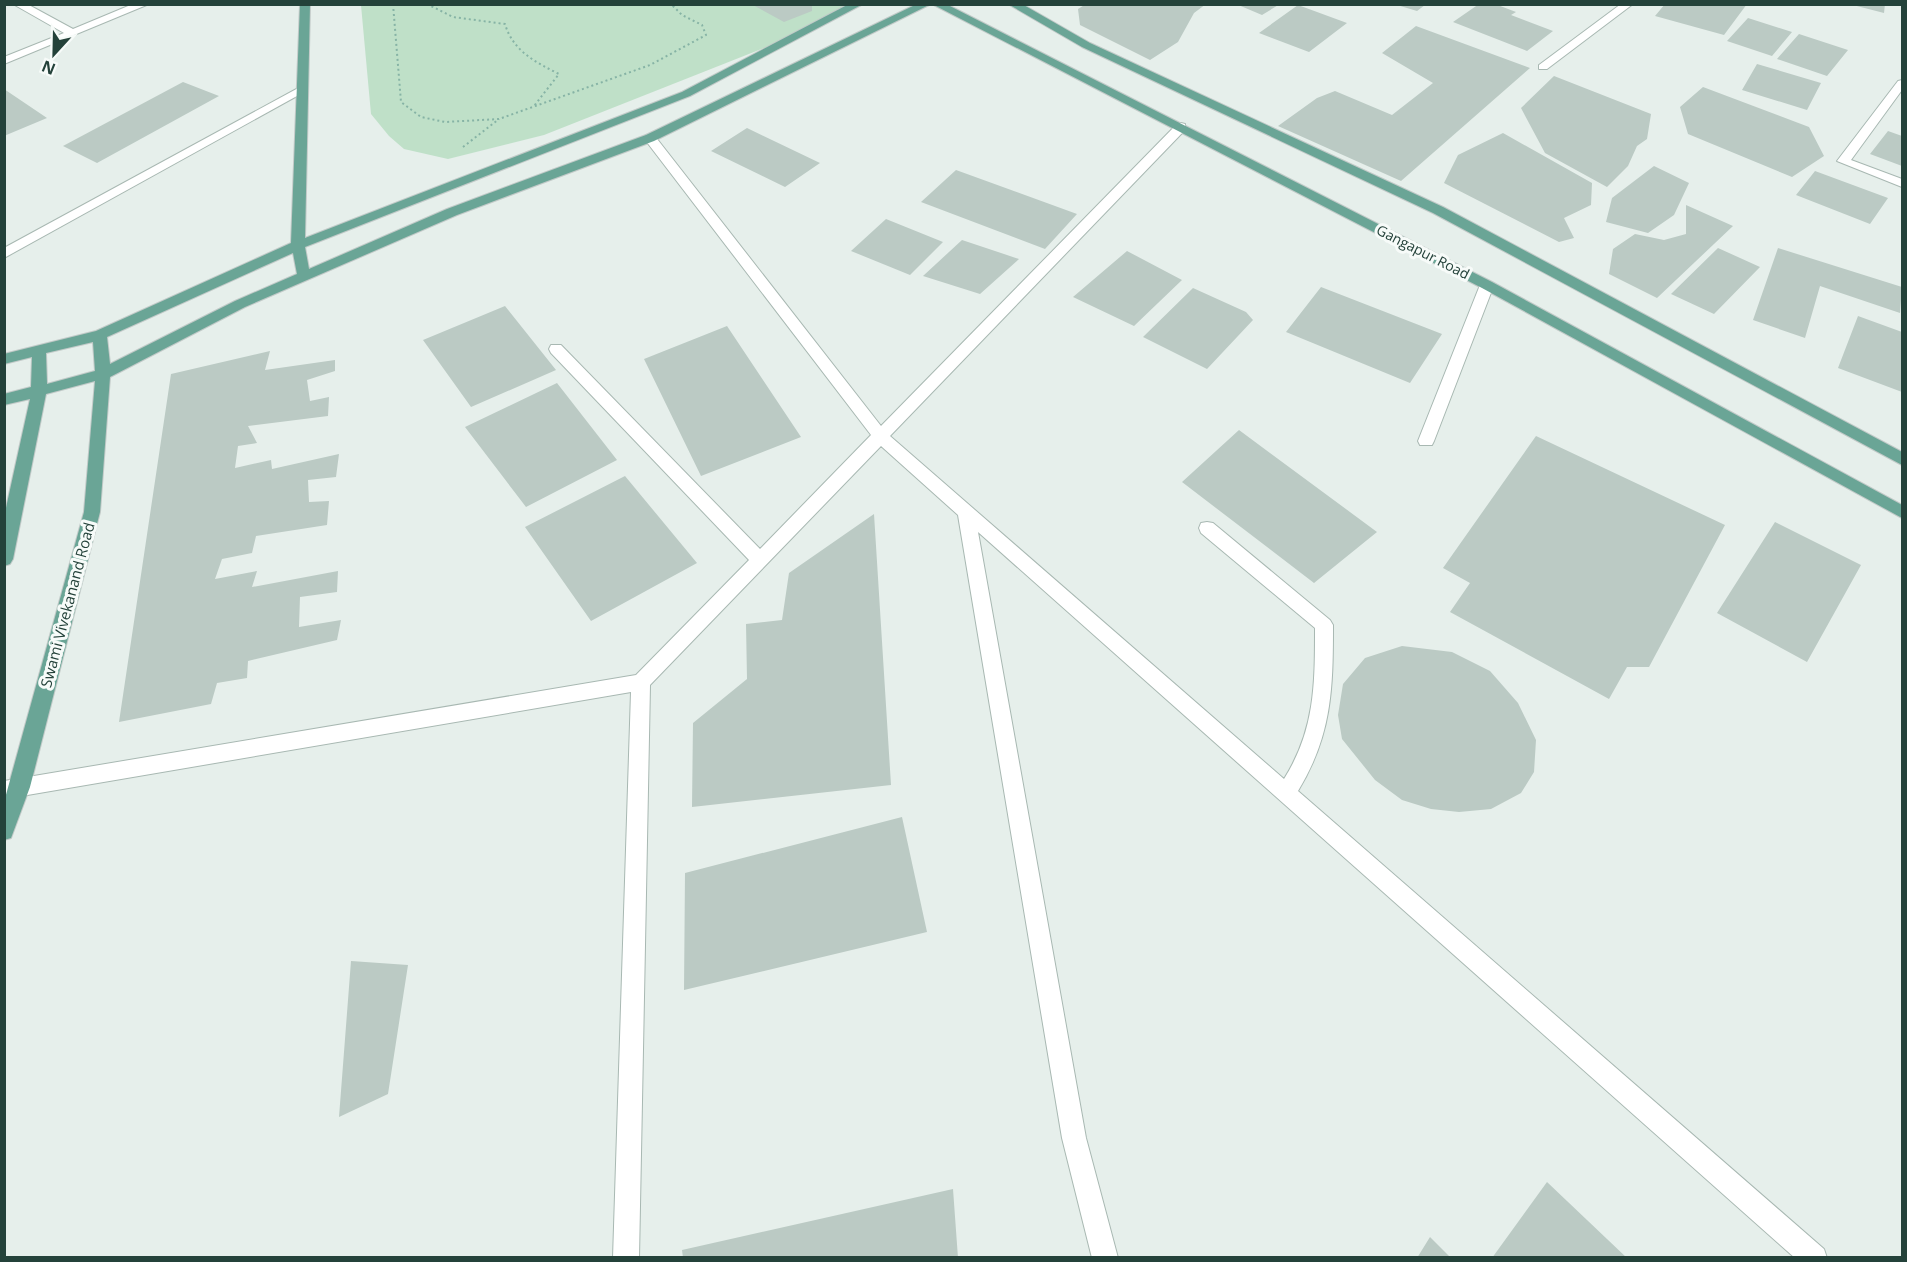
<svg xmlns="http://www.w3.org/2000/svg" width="1907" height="1262" font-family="'Open Sans',sans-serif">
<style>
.green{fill:#bfe0c8}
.building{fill:#bbcac4}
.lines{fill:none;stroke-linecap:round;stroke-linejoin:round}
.minor-casing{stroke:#a8b8b2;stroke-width:2}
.major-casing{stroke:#c2cac8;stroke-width:2}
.path{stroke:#86b3a5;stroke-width:2;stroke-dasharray:2 3;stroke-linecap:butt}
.minor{fill:#fff;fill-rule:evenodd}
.major{fill:#6aa596;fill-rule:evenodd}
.labels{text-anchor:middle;stroke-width:6;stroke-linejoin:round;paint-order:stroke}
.far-street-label{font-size:14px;fill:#24423a;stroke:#f7fbf9}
.street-label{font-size:15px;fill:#24423a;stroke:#f7fbf9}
</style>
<rect width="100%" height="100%" fill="#e6efeb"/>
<path class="green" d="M361,5h483l-19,19 -281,111 -96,24 -44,-10 -15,-13 -18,-22z"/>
<path class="building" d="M751,4h61v7l-28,11z
M1086,4h120l-12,9 -16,29 -28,18 -70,-35 -2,-16z
M1236,4h44l-18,11z
M1479,4h16l21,8 -5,3 42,16 -26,20 -74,-29z
M1665,4h82l-23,31 -69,-19z
M1849,4h36l-1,9z
M1298,5l49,18 -38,29 -50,-19z
M1397,5h28l-8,6z
M1748,18l44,14 -20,24 -45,-15z
M1416,26l114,42 -129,113 -123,-55 39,-28 18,-7 57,24 41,-32 -51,-30z
M1799,34l49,16 -21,26 -50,-17z
M1757,64l64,19 -14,27 -65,-20z
M1554,76l97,38 -4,25 -10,7 -9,20 -21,21 -62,-34 -24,-45z
M183,82l36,14 -122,67 -34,-17z
M1703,87l106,40 15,29 -32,21 -104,-43 -8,-27z
M4,89l43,29 -43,18z
M747,128l73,35 -35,24 -74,-36z
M1888,131l14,5v30l-32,-12z
M1503,133l89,50 -1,22 -27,13 10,20 -15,4 -115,-59 14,-28z
M1654,166l35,17 -15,32 -26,18 -42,-11 6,-24z
M956,170l121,44 -32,35 -124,-47z
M1815,171l73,27 -18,26 -74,-29z
M1686,205l47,21 -76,72 -48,-24 4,-25 22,-15 29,6 22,-6z
M886,219l57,23 -33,33 -59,-24z
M962,240l57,19 -39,35 -57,-18z
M1718,248l42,19 -46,47 -43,-20z
M1778,248l124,39 -2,26 -80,-27 -15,52 -52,-18z
M1127,251l55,29 -48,46 -61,-29z
M1321,287l121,47 -32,49 -124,-51z
M1193,288l53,24 7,8 -46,49 -64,-32z
M505,306l51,64 -85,37 -48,-67z
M1858,316l44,16v60l-64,-24z
M727,326l74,111 -100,39 -57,-117z
M270,351l-5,19 70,-10v11l-28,9 3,21 19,-4 -1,19 -80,10 9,17 -19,3 -3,22 36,-8 1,9 67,-15 -3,23 -28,3 1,22 20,-1 -2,24 -71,11 -4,17 -30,6 -7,20 42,-8 -5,16 86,-16 -1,21 -37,5 -1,30 42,-7 -4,20 -89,21 -1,17 -30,5 -6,21 -92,18 52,-348z
M557,383l60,77 -91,47 -61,-80z
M1239,430l138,102 -63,51 -132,-101z
M1536,436l189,89 -76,142h-22l-18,32 -159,-87 20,-29 -27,-15z
M625,476l72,87 -106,58 -66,-94z
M874,514l17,271 -199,22 1,-84 54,-44 -1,-55 36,-4 7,-47z
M1775,522l86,43 -54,97 -90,-49z
M1402,646l50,6 38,19 28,32 18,37 -2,32 -13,21 -30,16 -32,3 -28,-3 -29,-9 -27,-20 -33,-41 -4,-24 5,-31 22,-26z
M902,817l25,115 -243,58 1,-117z
M351,961l57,4 -20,129 -49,23z
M1547,1182l80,76h-135z
M953,1189l5,69h-275l-1,-8z
M1430,1237l21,21h-34z"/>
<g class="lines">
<defs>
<path id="minor" d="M13,4h14l46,25 60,-25h16l-145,60v-7l60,-24z
M1621,4h12l-86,65h-8v-4z
M1902,80v10l-51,70 51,19v8l-65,-26 61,-80z
M302,86l6,3 -2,2 -302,167v-10z
M1181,123l4,1v6l-295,306 394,343c31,-49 31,-95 31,-151l-114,-95 -2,-5 2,-5 6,-1 6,1 117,97 3,5c0,64 -1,110 -35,166l526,458 3,9h-32l-817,-726 108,606 32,120h-26l-30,-120 -104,-623 -77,-69 -231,239 -11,573h-26l18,-566 -627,107v-18l632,-106 113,-115 -198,-207 -2,-4 2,-4h10l199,204 111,-114 -225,-294v-6h8l227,291 296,-302z
M1487,281l7,4 -60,156 -2,4h-12l-2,-4 62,-156z"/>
<path id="major" d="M300,4h10l-5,234 377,-146 167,-88h14l-173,92 -385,151 4,22 138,-60 199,-74 271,-131h14l-277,137 -197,74 -212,92 -135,70 -10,135 -70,275 -19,51 -7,2v-38l80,-290 11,-131 -49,13 -33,165 -3,5 -6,2v-49l26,-118 -26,6v-11l27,-7 1,-30 -28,7v-10l92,-23 195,-88zM293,253l4,21 -62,27 -125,63 -3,-27zM93,342l2,29 -48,13 -1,-31z
M932,4h14l546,278 410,223v13l-420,-230z
M1008,4h14l68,39 353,164 459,245v13l-469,-252 -351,-166z"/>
</defs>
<use href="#minor" class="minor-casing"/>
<use href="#major" class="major-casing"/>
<path class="path" d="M393,4l8,98 20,15 24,5 54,-3 151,-54 56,-30 -4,-10 -20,-10 -11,-11
M427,4l26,13 52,7c8,27 30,38 54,50l-25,32
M463,147l36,-28"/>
<use href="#minor" class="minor"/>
<use href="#major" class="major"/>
</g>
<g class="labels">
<g class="far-street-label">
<text transform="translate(1423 252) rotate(27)" y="5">Gangapur Road</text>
</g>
<g class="street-label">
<text transform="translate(68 605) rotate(-75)" y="5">Swami Vivekanand Road</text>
</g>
</g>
<rect width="1907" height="1262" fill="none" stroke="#24423a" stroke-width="12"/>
<g transform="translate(54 54) rotate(202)" stroke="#f7fbf9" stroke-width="4.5" paint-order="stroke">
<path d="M0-4.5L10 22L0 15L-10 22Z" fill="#24423a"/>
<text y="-9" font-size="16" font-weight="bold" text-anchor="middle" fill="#24423a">N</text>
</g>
</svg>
